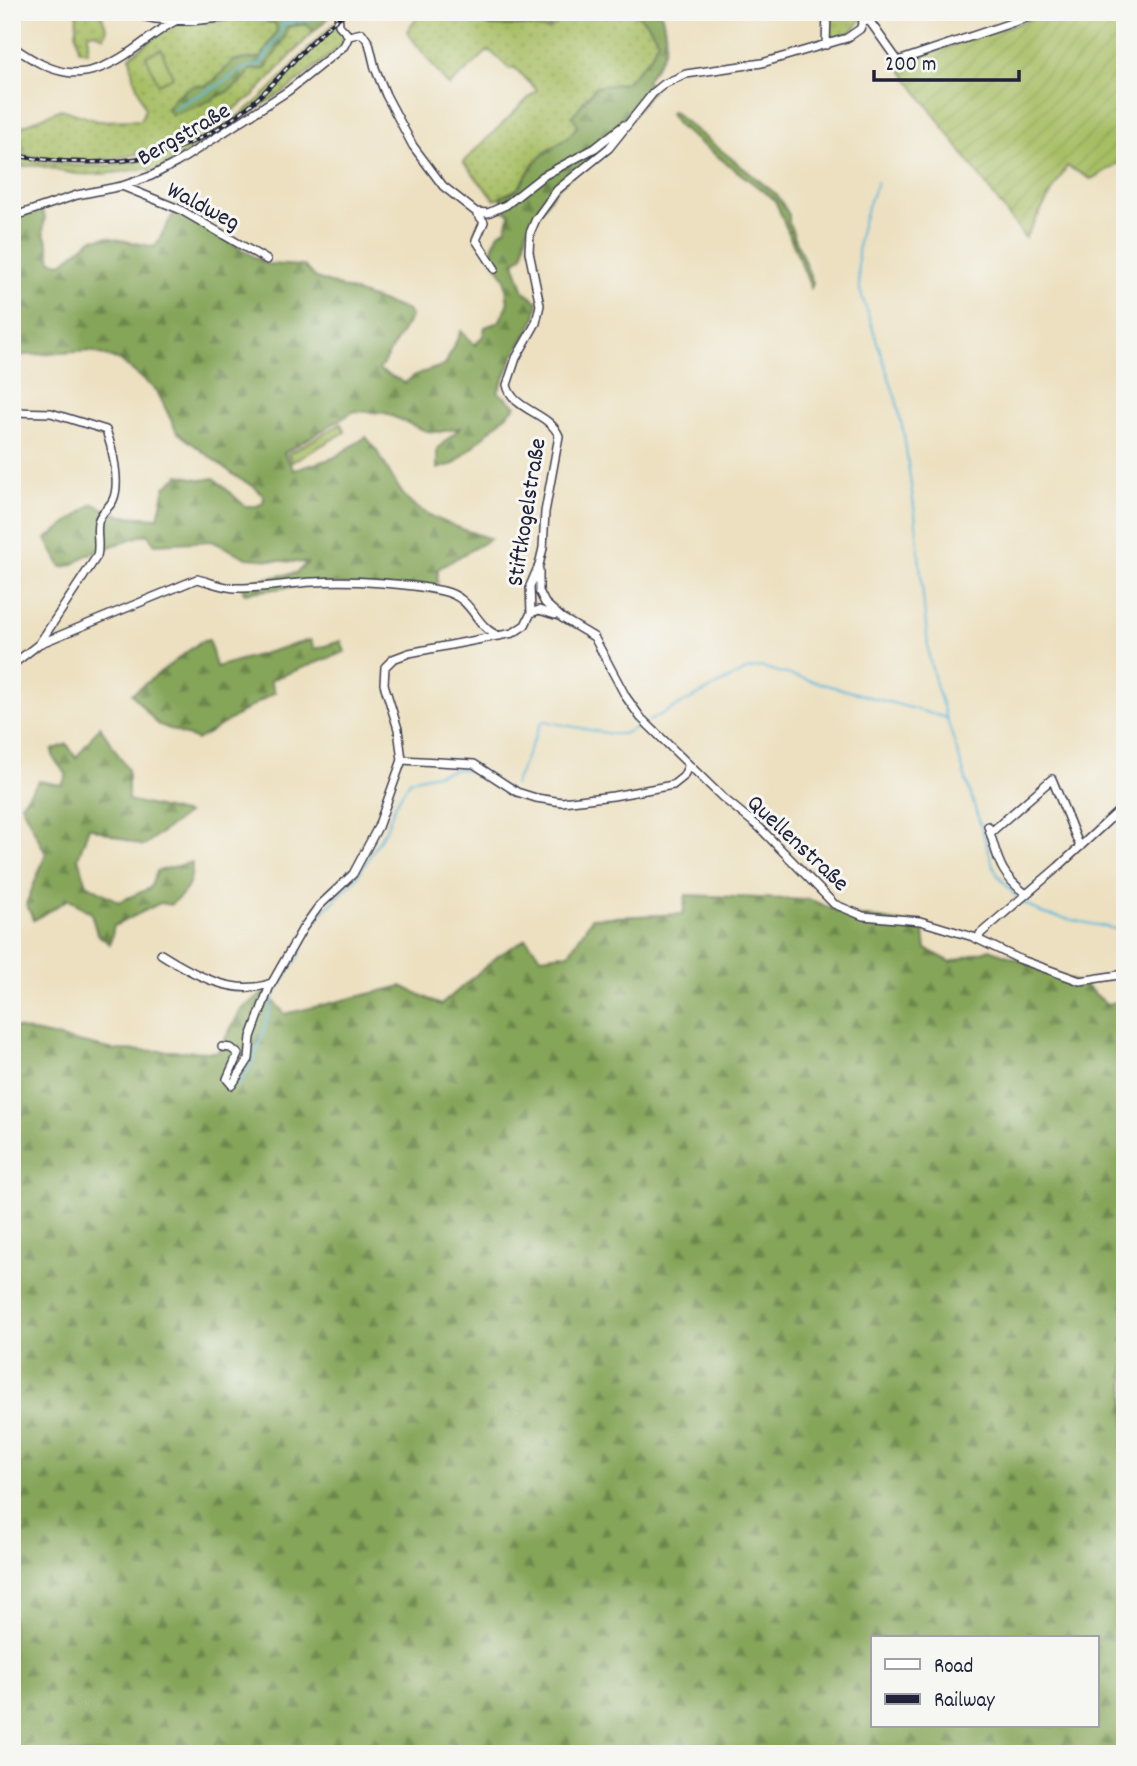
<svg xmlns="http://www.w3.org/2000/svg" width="1137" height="1766" font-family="Dekko,sans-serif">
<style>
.grass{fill:url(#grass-dots);stroke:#64704f;stroke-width:2}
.forest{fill:url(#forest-firs);stroke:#54644a;stroke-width:2;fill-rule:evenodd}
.park{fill:#a7be63;stroke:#64704f;stroke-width:2}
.garden{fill:url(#garden-furrows);stroke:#64704f;stroke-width:2}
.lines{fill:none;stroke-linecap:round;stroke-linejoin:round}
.stream{stroke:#5cb7da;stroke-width:2}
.minor-casing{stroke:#403e4f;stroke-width:10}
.minor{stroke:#fff;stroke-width:7}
.rail-casing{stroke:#22223b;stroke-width:4.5}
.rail{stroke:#f6f6f2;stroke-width:2;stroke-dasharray:5;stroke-linecap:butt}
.labels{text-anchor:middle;stroke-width:6;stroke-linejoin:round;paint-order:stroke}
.street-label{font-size:24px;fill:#22223b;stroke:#f6f6f2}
</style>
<defs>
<pattern id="grass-dots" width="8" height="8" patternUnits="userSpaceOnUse" patternTransform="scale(1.75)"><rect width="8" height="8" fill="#a7be63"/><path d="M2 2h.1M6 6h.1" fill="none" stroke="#8fa357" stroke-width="1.8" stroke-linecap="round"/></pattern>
<pattern id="forest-firs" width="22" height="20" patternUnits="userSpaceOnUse" patternTransform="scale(1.75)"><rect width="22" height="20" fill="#85a559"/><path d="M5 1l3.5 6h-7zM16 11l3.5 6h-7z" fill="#6c864b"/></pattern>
<pattern id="garden-furrows" width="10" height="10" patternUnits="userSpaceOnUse" patternTransform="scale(1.75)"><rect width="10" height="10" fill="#a7be63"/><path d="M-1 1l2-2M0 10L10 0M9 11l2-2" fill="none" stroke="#8fa357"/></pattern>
</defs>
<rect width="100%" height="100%" fill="#f6f6f2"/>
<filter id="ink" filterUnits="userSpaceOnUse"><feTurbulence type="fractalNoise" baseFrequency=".0143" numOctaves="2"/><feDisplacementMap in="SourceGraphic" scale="14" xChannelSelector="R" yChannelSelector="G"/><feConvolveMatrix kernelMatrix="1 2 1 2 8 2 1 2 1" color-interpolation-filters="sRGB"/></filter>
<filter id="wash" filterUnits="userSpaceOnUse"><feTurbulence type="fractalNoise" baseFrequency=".00686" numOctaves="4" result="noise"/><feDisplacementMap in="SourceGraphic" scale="28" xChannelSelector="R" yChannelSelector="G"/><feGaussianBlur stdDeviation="1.57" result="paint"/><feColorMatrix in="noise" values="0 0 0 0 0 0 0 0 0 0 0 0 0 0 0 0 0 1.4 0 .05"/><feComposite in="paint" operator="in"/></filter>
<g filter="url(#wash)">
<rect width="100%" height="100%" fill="#ece0c0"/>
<path class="grass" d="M77,12l24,1 6,17 -3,7 -10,-5 -6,2v18l-9,-2 -3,-17z
M421,12l15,6 29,-1 86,12 16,-17h67l14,12 10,16 -7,16 -25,27 -30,4 -13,14 -5,24 -7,12 -22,12 -16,15 -14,24 -24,12 -32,-38 74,-72 -23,-23 -4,2 -21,-19 -40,36 -42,-54z
M829,12h36c-10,19 -12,21 -32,27l-3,-1z
M265,17l2,5h9l1,8 -15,28 -29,3 -18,19 -47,29 82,-39 15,-1 22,-42 19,-3 8,7 -60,64 -49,35 -29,13 -47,13 -41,6 -28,-1 -48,-8v-6l13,2 -9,-20 45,-20 37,12 43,-1 4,-12 -12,-32 -3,-20 42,-32z
M336,22c5,9 11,15 5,24l-53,43 -137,86 -2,-7c-24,3 -48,8 -72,6 -27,-3 -37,-15 -65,-4v-14c26,5 53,11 80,10 56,0 113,-22 157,-58 32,-25 56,-60 87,-86z"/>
<path class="forest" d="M293,12h42l-21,19 -8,-7 -19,3 -2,11 -20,31 -15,1c-7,21 -58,38 -78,45l-5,-6 9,-13 18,-11 12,1 9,-6 18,-19 29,-4 15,-27 -2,-7 -8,-1 -2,-5z
M487,12h41l18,3 5,10 -3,5 -22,-4h-36l-3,-2z
M634,12h27c9,34 6,40 -15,68l7,10 -47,57 -49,41 -30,43 -4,24 -9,7 10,30 14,10 -3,17 -22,38 -15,35 18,14 -62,58 -17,5v-20l23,-21 -21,4 -13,-1 -41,-18 -30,-2 -71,42 10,17 39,-12 33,-21c17,18 24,42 40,61 16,19 60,32 84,41l-52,30 -1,23 -115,-9 -78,10 -3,-11 55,-9 11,-10 -60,-5 -35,-17 -57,3 -8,-10c-19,5 -37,13 -55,19 -13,5 -14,12 -31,14l-15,-28 47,-35 29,12 36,2 7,-31 14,-12 24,5 11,-2 31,28h12l6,-3 1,-6 -9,-10 -17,-9 -61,-46 -20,-41 -36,-30 -30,-10 -79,5v-163l8,23 20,-8 5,9 -2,15 5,11 3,18 11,2 30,-24 14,-2 49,10 21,-38 90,55 38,2 12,12 93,33 2,6 -32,53 26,13 10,-8 30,-10 16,-34 14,14 8,-9 2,-9 14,-5 9,-17 -3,-26 -12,-19 -1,-12 7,-15 7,-5 4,-15 -8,-3v-14c5,-3 10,-2 15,-7 8,-7 11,-19 19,-28 13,-14 32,-19 42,-36l-6,-9 24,-29 30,-4 25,-27 7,-16 -10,-16z
M672,111l105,84 12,20v8l24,60 -2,5 -36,-88 -96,-73 -9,-13z
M209,640l7,27 94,-27 5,9 26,-8 4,11 -75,28 5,12 -78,48 -40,-16 -25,-30 68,-52z
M100,726l28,44v30l59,14 -44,32 -54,-19 -11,31 9,26 32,18 31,-14 7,-17 35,-9c0,22 -4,29 -22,43l-10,-2 -46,23 -4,18 -13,-10 -6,-21 -22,-14 -35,21 -8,-16 20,-50 -25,-50 18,-23 23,4 5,-10 -13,-16 -2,-9 15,-6 9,14z
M686,895l125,5 31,13 81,13 3,23 25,13 39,-13 94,36 23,19 18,-4v47l-3,8 3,2v697h-1113v-727l102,23 104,2 23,-42 24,-18 20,22 117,-28 39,19 58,-50 27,-16 15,18 28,-4 23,-35 91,-4zM873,1638h224v88h-224z"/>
<path class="park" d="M161,49l12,28 -15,7 -12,-28z
M341,424l4,8 -53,30 -4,-8z"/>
<path class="garden" d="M1051,12h74v148l-34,19 -24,-13 -42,72 -128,-174z"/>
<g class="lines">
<path class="stream" d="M174,108c12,-8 23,-12 36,-18 21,-10 24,-21 51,-26l20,-31 1,-9 36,-6 7,-6
M877,182c-17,44 -23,60 -17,108l36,109 8,36 11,79 14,143 8,31 56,177 4,9 19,23
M649,721l97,-51 15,-3 186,51
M514,785l27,-62 3,-2 67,13h12l19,-9
M1020,901l24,13 81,17
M238,1086l12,-19 11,-27 13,-45 26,-41 6,-18 14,-21 36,-36 30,-50 10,-26 14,-23 49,-11 19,4 31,18"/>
</g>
</g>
<g filter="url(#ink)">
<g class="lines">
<defs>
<path id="minor" d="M122,12l34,7 34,2 91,-9
M338,12l1,13 10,11 13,-3 7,10 6,25 11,27 27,51 30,40 33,26 12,1 18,-8 37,-29 52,-28 29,-23
M865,18l6,5 27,38 146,-49
M826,45l1,-33
M12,46c43,30 69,38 115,8 17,-11 32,-25 50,-34
M122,186l57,23 88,51
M477,213l7,9 -8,18 19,29
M12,217l65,-22 45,-9 29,-10 25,-13 112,-72 56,-45 5,-10
M12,412l39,1 55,17c6,17 15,53 7,70 -4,9 -14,13 -15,23 -2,12 2,21 -1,33l-58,88
M539,570v21l6,12 17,15 32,19 32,60 15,21 81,79 38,31 74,76 29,12 57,5 53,16 46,22 61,22 45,-7
M12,591l2,-1
M531,613l8,-3 16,5
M12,665l27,-21 158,-65c13,3 24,8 37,9 26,1 54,-5 80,-6 38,-2 93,1 129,9 32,7 31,37 57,45
M402,760l72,4 43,28 19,6 26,4 51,-6 60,-11 10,-8 6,-12
M988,826c10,31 10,47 38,68
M990,833l62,-54 28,68
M979,940l1,-6 78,-67 67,-62
M161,954c30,19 74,44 110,29
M222,1047l9,1 7,6 -11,25 5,6 17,-26 2,-22 18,-49 34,-60 16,-22 34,-32 25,-47 24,-67 -4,-31 -14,-45 1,-17 8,-8 16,-6 104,-20 12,-8 6,-12 -1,-27 9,-21 4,-17 2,-36 14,-76c-10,-24 -46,-25 -52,-51l9,-27 20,-35 4,-18 -11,-53 1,-19 6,-14 21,-29 52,-42 44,-55 11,-9 22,-10 76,-11 85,-25 13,-9 7,-17"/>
</defs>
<use href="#minor" class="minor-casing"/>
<use href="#minor" class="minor"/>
<defs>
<path id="rail" d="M12,155c89,15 166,11 238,-50 34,-29 59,-67 97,-93"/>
</defs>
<use href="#rail" class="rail-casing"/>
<use href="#rail" class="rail"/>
</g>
</g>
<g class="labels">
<g class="street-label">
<text transform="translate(183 133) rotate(-30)" y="8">Bergstraße</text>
<text transform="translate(204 205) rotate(28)" y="8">Waldweg</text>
<text transform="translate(525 512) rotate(-81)" y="8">Stiftkogelstraße</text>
<text transform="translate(799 842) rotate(43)" y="8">Quellenstraße</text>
</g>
</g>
<rect width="1137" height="1766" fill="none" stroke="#f6f6f2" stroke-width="42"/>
<rect x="871" y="1636" width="228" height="91" fill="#f6f6f2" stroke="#a1a1a9" stroke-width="2"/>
<rect x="885" y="1659" width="35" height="10" fill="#ffffff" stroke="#a1a1a9" stroke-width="2"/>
<text x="934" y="1672" font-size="21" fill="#22223b">Road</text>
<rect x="885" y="1694" width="35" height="10" fill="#22223b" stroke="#a1a1a9" stroke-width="2"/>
<text x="934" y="1706" font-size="21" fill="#22223b">Railway</text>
<path d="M874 70v10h145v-10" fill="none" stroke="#22223b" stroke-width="3.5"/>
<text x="885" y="70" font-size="21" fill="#22223b" stroke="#f6f6f2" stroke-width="5" paint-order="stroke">200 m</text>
</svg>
